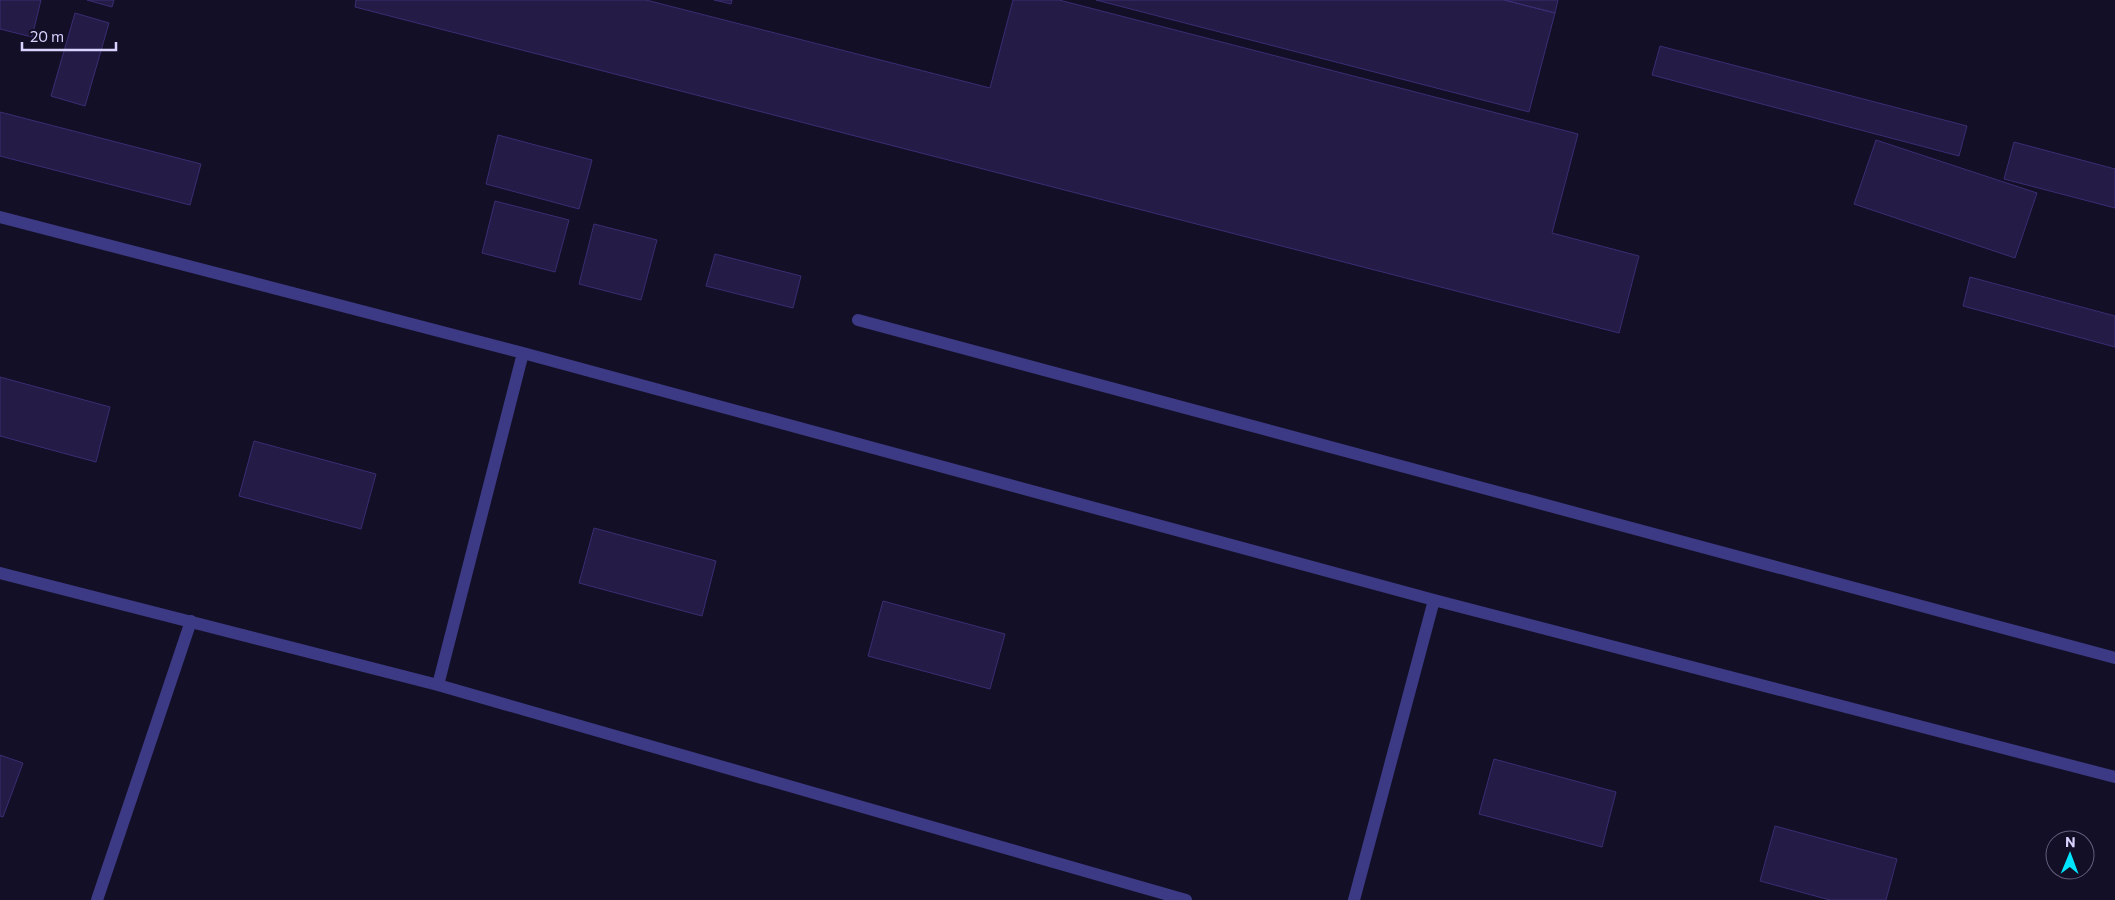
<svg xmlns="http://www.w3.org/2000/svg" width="2115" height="900" font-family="Commissioner,sans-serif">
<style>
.building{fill:#241b47;stroke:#3b2d73}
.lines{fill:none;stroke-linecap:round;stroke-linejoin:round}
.service{stroke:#3d3a85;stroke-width:12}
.minor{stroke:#3d3a85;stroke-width:12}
</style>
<rect width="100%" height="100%" fill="#130f26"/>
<path class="building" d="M0,0h41l-9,37 -32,-8z
M87,0h27l-2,7z
M356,0h290l344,88 23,-88h46l519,134 -26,99 87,23 -20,77 -1264,-326z
M714,0h18l-1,4z
M1096,0h408l51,13 -26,99z
M1504,0h54l-3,13z
M75,13l34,10 -24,83 -34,-10z
M1660,46l307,80 -8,30 -307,-81z
M0,112l201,52 -11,41 -190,-49z
M498,135l94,25 -13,49 -93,-25z
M1876,140l161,53 -22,65 -161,-54z
M2014,142l101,27v39l-111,-29z
M495,201l74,19 -14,52 -73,-19z
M594,224l63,16 -16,60 -62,-16z
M715,254l86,22 -8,32 -87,-22z
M1970,277l145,39v31l-152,-41z
M0,377l110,30 -14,55 -96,-26z
M254,441l122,33 -15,55 -122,-33z
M594,528l122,33 -14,55 -123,-33z
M883,601l122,33 -15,55 -122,-33z
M0,755l23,8 -20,54 -3,-1z
M1494,759l122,33 -14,55 -123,-33z
M1775,826l122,33 -11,41h-56l-70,-19z"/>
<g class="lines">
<path class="service" d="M858,320l1257,338"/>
<path class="minor" d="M0,217l523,136 911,247 681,177
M0,573l438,112 748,215
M438,685l85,-332
M97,900l94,-279
M1354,900l80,-300"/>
</g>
<g transform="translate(2070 855) rotate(1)"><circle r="24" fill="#130f26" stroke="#625e7d"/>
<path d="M0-4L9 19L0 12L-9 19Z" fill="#00e5ff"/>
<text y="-8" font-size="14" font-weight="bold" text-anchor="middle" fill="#d9d4ff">N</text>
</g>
<path d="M22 42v8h94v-8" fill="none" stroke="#d9d4ff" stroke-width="2.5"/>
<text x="30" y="42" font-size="15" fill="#d9d4ff" stroke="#130f26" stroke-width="4" paint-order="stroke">20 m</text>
</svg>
